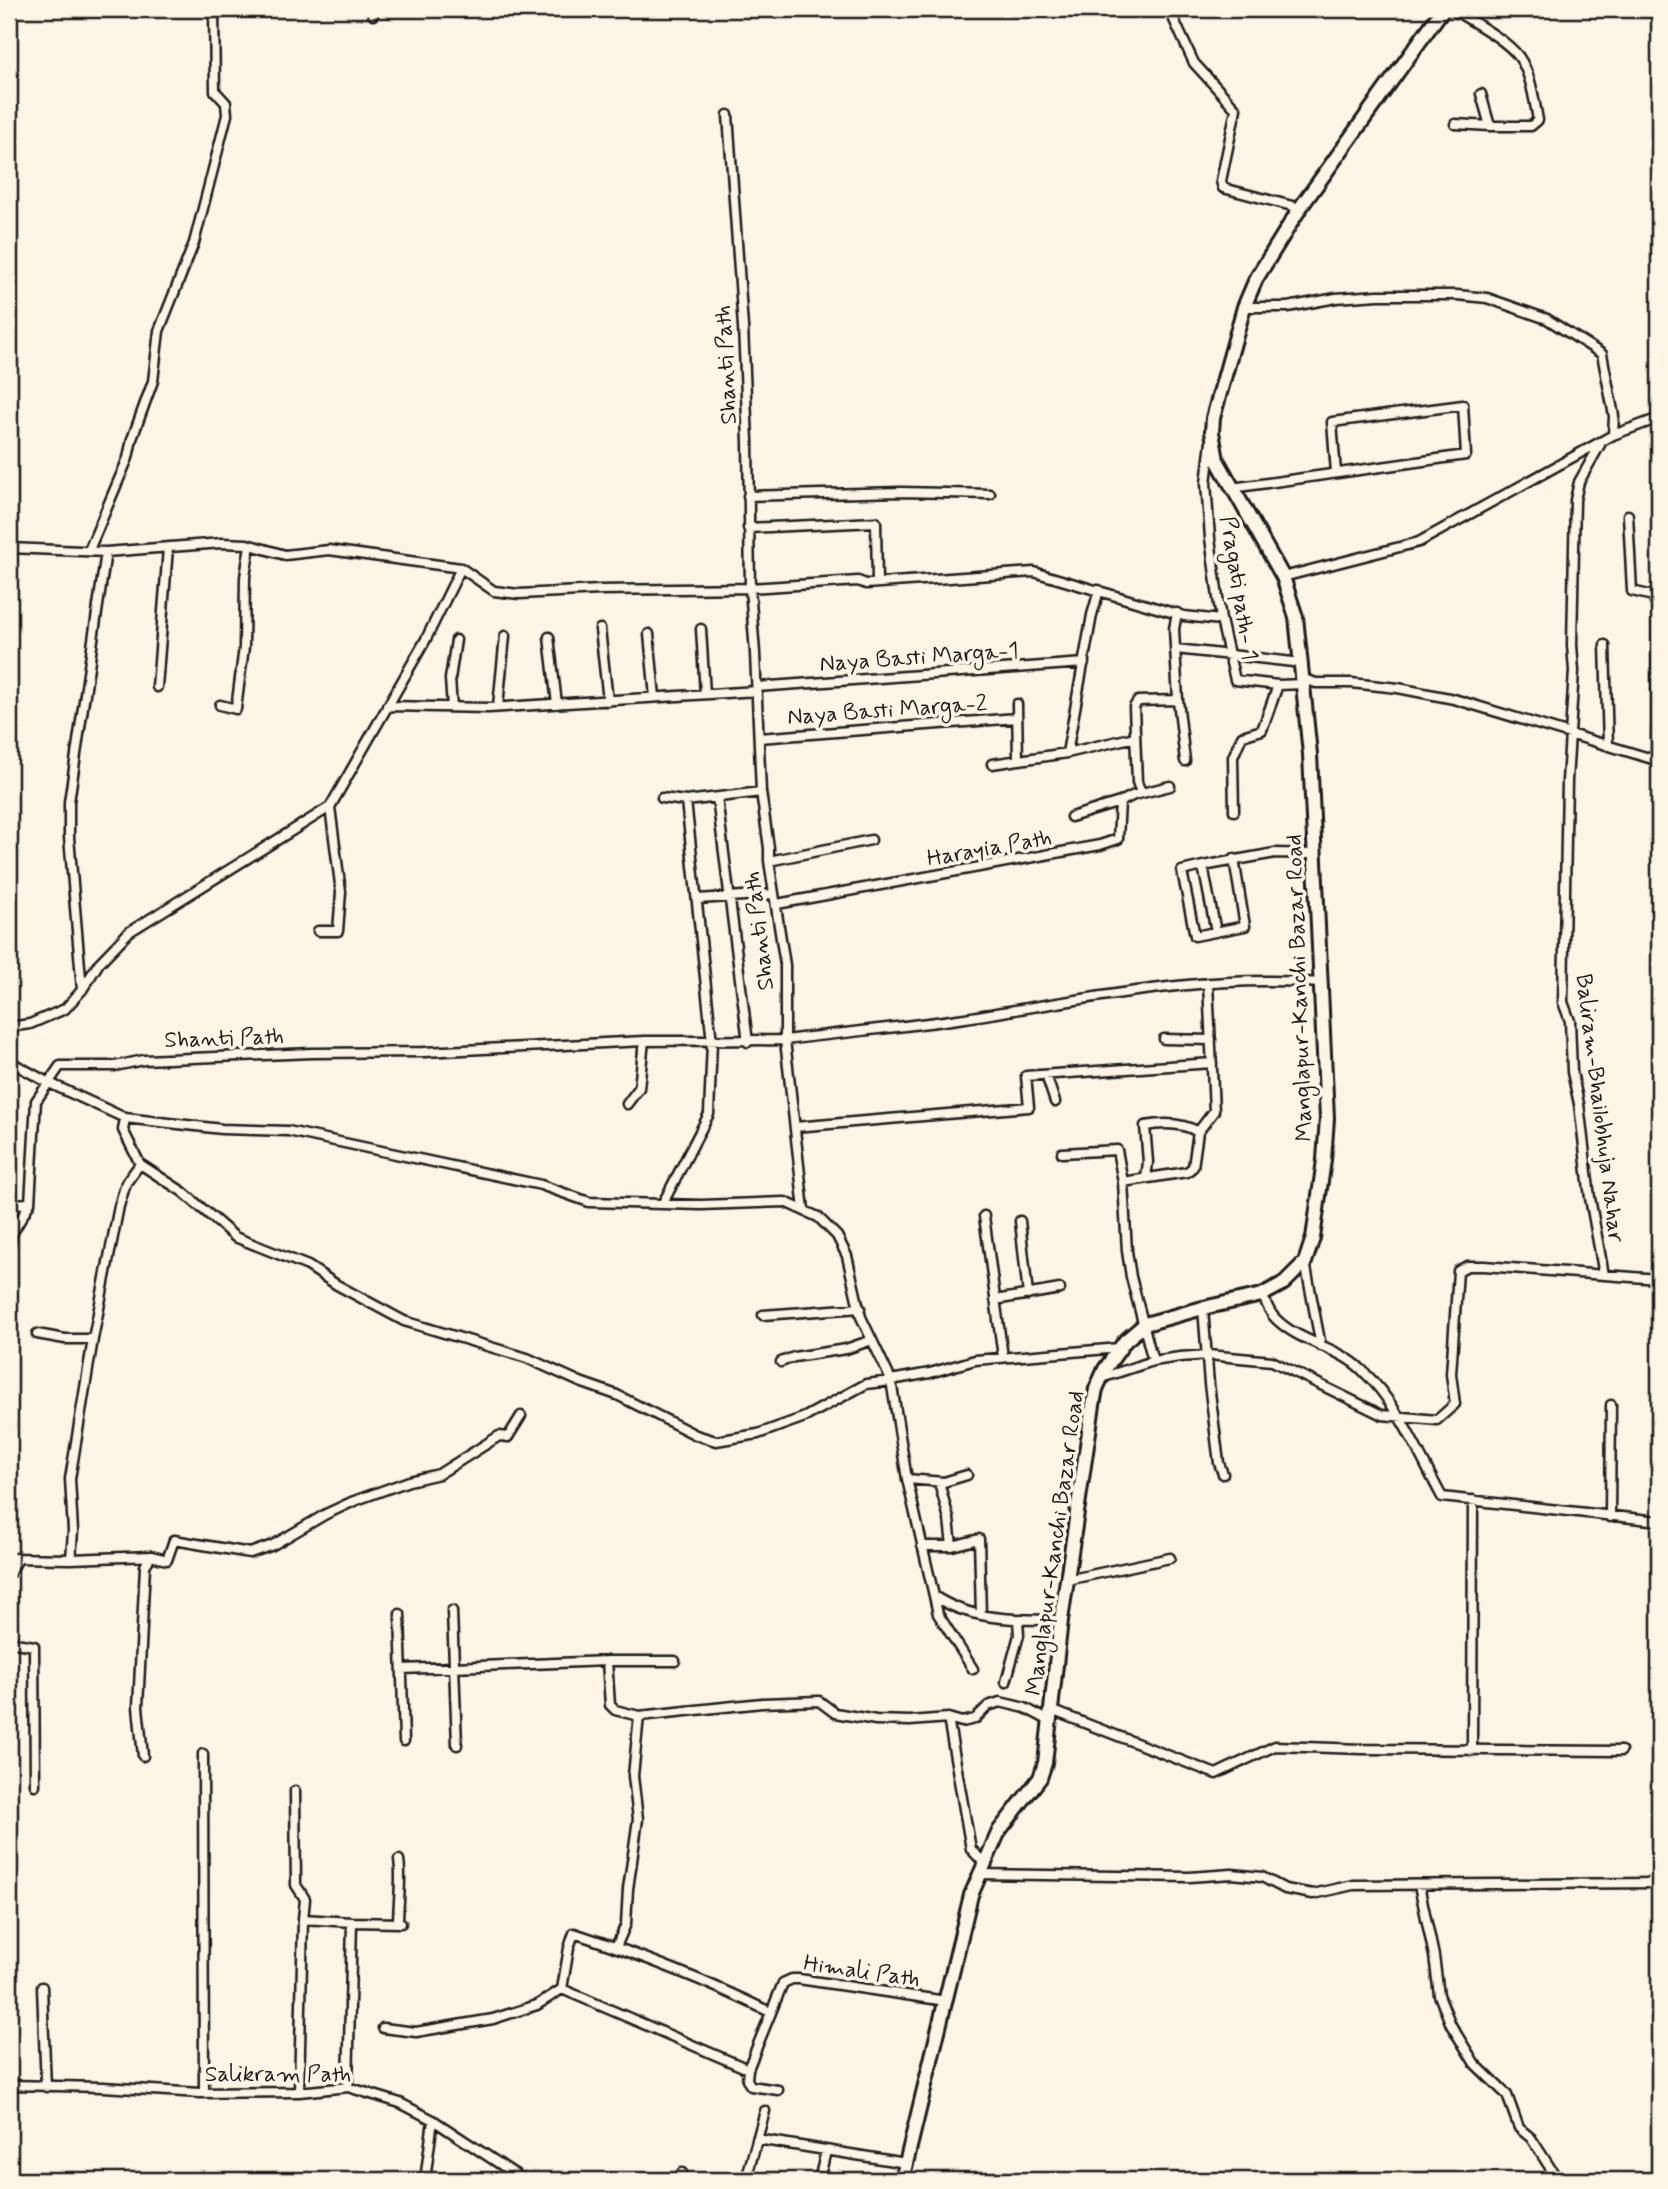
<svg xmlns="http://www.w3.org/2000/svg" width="1668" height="2189" font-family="Mynerve,sans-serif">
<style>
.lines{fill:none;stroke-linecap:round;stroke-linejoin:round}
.street-casing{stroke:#1c1c1c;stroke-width:13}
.secondary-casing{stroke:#1c1c1c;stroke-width:18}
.street{stroke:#fcf5e5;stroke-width:8}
.secondary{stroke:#fcf5e5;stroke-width:12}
.labels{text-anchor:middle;stroke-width:7;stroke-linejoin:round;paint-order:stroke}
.street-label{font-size:23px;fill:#1c1c1c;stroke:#fcf5e5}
</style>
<rect width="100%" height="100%" fill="#fcf5e5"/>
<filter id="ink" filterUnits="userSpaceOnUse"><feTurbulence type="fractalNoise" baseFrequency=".0143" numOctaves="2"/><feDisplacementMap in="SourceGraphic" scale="14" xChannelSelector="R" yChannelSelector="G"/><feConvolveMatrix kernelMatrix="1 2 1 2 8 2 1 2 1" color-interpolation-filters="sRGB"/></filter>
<g filter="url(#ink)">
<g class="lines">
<defs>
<path id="street" d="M82,9l10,2 32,-2
M372,9l1,6
M1169,9l25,54 42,46 -15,72 2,7 77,20
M1452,9c19,12 54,30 67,48 12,17 15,42 19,63l-7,6h-41
M1455,124l35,2 -9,-32
M1244,307h44l48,-9 42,-3h79l30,3 60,21 55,35 12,62 -1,19
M1211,442l-5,41 4,55 11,82 14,60 43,5 26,-1
M1601,443l-22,39 -4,18 -3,145 2,26 -7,110 -4,221 7,19 2,51 7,32 11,94 14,77
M1232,488l234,-33 -3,-50 -131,17 4,51
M748,496l153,-4 89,2
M1628,515l4,76 21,5 5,15 -2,149
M748,528l128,-6 1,61
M9,548l97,4 116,-9 25,1 38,11 44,-5 132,18 33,23 25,3 81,-4 150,-2 108,-7 8,3 168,-12 150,44 37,4
M89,550l39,-92 4,-19 21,-58 6,-50 35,-88 33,-128 -1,-12 -11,-12 -1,-82
M1283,577l136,-35 194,-107 46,-17
M600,629l8,72
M701,629l4,65
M649,634l6,63
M549,637l8,67
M1605,645l3,101
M1176,649l126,14
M1304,679l12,4h35l47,5 56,11 205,62
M157,687l11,-139
M757,687l327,-24
M1178,700l7,61
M1017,704l1,56
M220,705l16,4 8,-62 1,-70 5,-32
M387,706l102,2 268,-17
M498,706l7,-70
M452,707l-2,-28 6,-39
M759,738l258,-20
M1067,753l25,-138 7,-25
M992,764l75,-11 68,-16
M1141,793l-4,-11 -3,-75 4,-6 40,-1 -4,-71 3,-16
M662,798l24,3 75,-9
M717,798l31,244
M1234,811l-1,-54 9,-21 20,-6 16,-45
M1071,817l49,-15
M769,861l102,-21
M1203,866l72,-13 39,1
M698,899l76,-5
M777,904l323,-59 18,-6 2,-37 14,-7 36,-9
M318,931h20l3,-39 -11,-85
M1216,932l-13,-66 -21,5 13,65 50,-10 -11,-67
M82,990l-13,-153v-35l37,-250
M9,1027l21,-3 35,-15 17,-19 17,-27 30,-31 201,-125 95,-166 36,-73
M1164,1039l47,1
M9,1061l38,21 78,36 97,11 66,2 253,54 48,17 112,3 84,-3 33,15 19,19 10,20 14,61 30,63 16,99 27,117c37,25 84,24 127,24
M1046,1075l9,27
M627,1104l12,-16 5,-47
M125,1118l-2,12 17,34 43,28 52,45 73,29 29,19 67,36 123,37 53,24 37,13 79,40 20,6 42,-7 47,-17 61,-33 25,-3
M795,1127l234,-20 -3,-31 186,-13
M1198,1132l16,-21 -6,-128
M1062,1153l55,-3 6,32 4,69 4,26 22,84
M1123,1182l64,-10 6,-5 5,-35c-16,-10 -36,-9 -53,-6l3,36 -2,16
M663,1203l46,-89 3,-72 -26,-241
M9,1204l21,-1
M804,1210l-19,-170c60,-8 121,-13 180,-22 118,-18 237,-45 356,-35
M984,1216l19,141
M1020,1221l8,74
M9,1249l3,-15 18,-31 6,-102 24,-35h55l29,-6 168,-7 112,-1 220,-11 141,-1v-75l-16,-104v-13l-8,-56 -6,-139 -5,-65 -2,-147 -5,-114 -15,-212
M1305,1262l16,84
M1262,1295c4,7 7,17 13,23 24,25 63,28 87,52 36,33 57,85 80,127l217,24
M995,1300l65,-11
M1203,1308l6,76 10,79 4,11
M763,1315l97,-7
M37,1334l28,5h28
M781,1362l13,-5 52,-8 26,-9
M1101,1378l52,-17 27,-4 28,-2 64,6 110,54 55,5 18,-16 -4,-30 7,-103 9,-5h17l175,13
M891,1380l39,-7 45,-13 145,-12
M907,1479l37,3 23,-7
M939,1482l10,37 3,27
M1610,1517l1,-112
M922,1546h30l27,-7 2,76
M9,1558l62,1 80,-3 16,4 7,-20 76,13 23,-8 53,-31 28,-13 55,-20 30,-7 60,-38 9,1 13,-21
M71,1559l2,-28 -3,-52 23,-140 26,-133 7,-23 14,-19
M9,1574l9,-15
M1067,1580l103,-22
M934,1596l4,18 35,55
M452,1611l5,134
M400,1614l4,127
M9,1642l25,4 1,139
M607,1661l3,44 5,5 24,6 -6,60 5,43 -10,70 -2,35 -10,23
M402,1669l205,-8h68
M1006,1682l13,-47 -1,-15
M1051,1710l165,64 59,-28 87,3 259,2
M639,1716l123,-13 57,-2 16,12 41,7 34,1 38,-3 14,4 13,-3 13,-13 12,-4 25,6 25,13
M948,1718l23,131 12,13
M1472,1751l1,-251
M203,1754l1,338
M143,1756l-5,-49 7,-141 6,-10
M295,1791l1,94 9,14 -2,20
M978,1874l211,3 43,-3 30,3 23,12 28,5 40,-9 306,-2
M1419,1885l15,71 5,39 12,30 24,39 32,31 12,33 12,10 27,42
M352,1922l49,1
M398,1923c0,-19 4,-45 1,-63
M42,1987l4,100
M562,1989l186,80
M383,2028l33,4 77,-13 44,-14 25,-16 7,-41 5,-15c67,22 133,48 196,79
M9,2085l94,2 97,6 99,-1 49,-5 52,16 33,17 91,60
M778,2090l-27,-4 -4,-6 1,-11 35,-86 9,-4h7l147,22
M299,2092l4,-173 49,3 -4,165
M757,2139l149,24
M425,2180l8,-60
M678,2180l4,-7
M746,2180l19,-69
M819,2180l7,-29"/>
<path id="secondary" d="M902,2180l69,-285 28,-64 41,-53 5,-15 16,-143 32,-215 3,-16 9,-20 20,-28 20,-17 58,-16 59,-13 22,-12 21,-21 8,-24 11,-78 3,-42 -17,-364 -14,-137 -13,-40 -66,-117 -5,-28 1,-14 31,-111 12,-28 44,-71 143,-199"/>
</defs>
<use href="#street" class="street-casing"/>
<use href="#secondary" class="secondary-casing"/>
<use href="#street" class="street"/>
<use href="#secondary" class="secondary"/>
</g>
</g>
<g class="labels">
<g class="street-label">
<text transform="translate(725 365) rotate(-93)" y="8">Shanti Path</text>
<text transform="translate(1240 588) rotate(81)" y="8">Pragati path- 1</text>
<text transform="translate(919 656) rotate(-4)" y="8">Naya Basti Marga-1</text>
<text transform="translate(887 709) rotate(-4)" y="8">Naya Basti Marga-2</text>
<text transform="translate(989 847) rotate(-10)" y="8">Harayia Path</text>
<text transform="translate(758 931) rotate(-97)" y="8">Shanti Path</text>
<text transform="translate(1298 988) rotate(-92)" y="8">Manglapur-Kanchi Bazar Road</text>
<text transform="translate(224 1037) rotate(-2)" y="8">Shanti Path</text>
<text transform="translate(1601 1108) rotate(83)" y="8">Baliram-Bhailobhuja Nahar</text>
<text transform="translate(1054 1543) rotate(-82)" y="8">Manglapur-Kanchi Bazar Road</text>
<text transform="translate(862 1970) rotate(8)" y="8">Himali Path</text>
<text x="278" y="2081">Salikram Path</text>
</g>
</g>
<rect width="1668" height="2189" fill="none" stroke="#fcf5e5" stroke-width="35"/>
<rect x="18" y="18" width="1633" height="2154" fill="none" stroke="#1c1c1c" stroke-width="2.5" filter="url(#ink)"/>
</svg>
